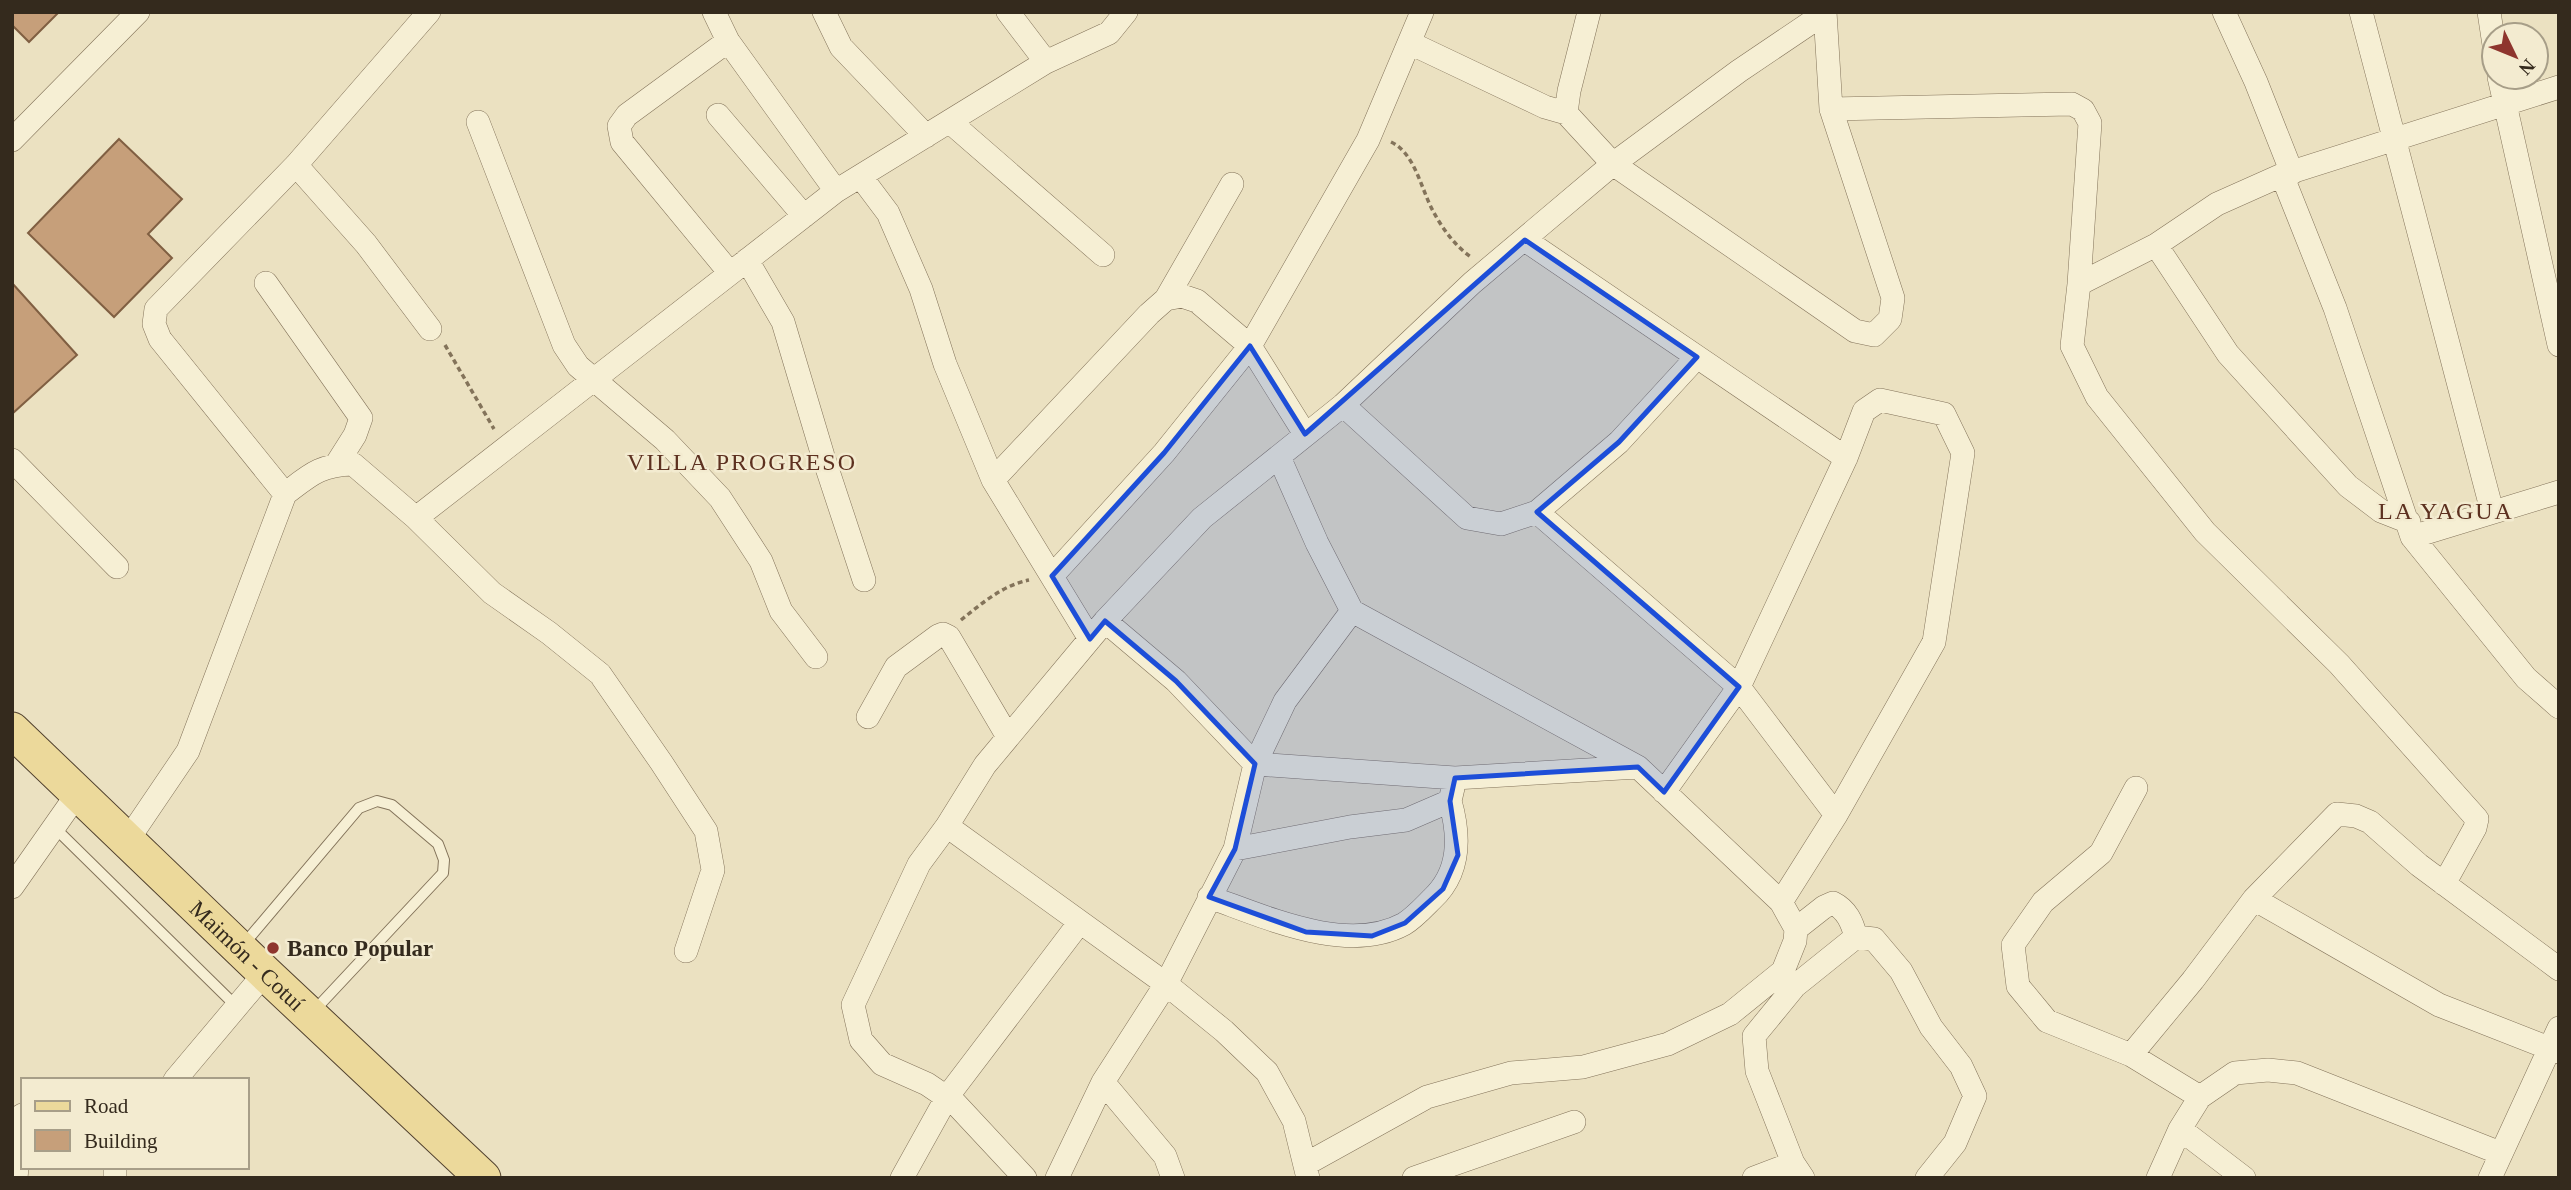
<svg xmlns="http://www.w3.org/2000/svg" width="2571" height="1190" font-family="Georgia,serif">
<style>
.building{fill:#c69f7a;stroke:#805f42;stroke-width:2}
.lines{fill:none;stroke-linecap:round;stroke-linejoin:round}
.lane-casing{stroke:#83735a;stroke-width:12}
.street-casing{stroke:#83735a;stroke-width:24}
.primary-casing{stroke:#51412e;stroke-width:37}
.path{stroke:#83735a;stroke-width:3.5;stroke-dasharray:5 3.5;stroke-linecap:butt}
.lane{stroke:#f6efd4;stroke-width:10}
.street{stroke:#f6efd4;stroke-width:23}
.primary{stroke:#ecd99b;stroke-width:35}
.marked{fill:#1d4ed8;fill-opacity:0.2;stroke:#1d4ed8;stroke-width:5;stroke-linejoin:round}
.poi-dot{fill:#8e352e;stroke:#f3ebd0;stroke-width:2.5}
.labels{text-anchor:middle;stroke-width:5;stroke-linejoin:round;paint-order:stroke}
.poi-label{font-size:23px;font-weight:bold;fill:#342a1d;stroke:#f3ebd0;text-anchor:start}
.street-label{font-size:23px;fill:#342a1d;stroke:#f3ebd0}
.neighbourhood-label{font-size:24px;letter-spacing:2px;fill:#5d3120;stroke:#f3ebd0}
</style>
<rect width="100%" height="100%" fill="#ebe1c1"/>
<path class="building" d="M12,12h47l-30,30 -17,-17z
M119,139l63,60 -34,35 24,24 -58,59 -86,-84z
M12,283l65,72 -64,58 -1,-1z"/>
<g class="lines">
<defs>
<path id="lane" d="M54,827l183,180
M244,944l115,-136 18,-7 15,4 46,39 6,16 -1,13 -131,140"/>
<path id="street" d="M714,12l14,29 108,150
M824,12l17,35 85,89
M1008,12l38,50
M2224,12l32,70 36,91
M2361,12l131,499
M2489,12l5,33
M728,41l-101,74 -8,11 3,16 108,131
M1410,43l135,64 21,6 3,-22 20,-79
M2499,77l60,268
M1831,109l241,-5 11,6 7,13 -11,161
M1566,113l47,51 242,167 19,4 16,-16 3,-21 -62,-189 -6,-97
M718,115l86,101
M478,122l86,223 14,21 87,74 55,58 41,63 20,50 35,46
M950,122l153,133
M12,140l126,-128
M296,165l70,79 64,85
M2282,175l53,133 77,229 114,141 33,29
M861,177l27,36 33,76 24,75 48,116 97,159
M1525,240l321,218
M2156,245l72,109 120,132 33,25 28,11
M747,260l36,62 40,134 41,124
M266,283l95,135 -6,17 -19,30
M1166,299l16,-3 15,5 53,45 55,88
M1343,405l124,113 34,6 36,-12 82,-70 78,-85
M12,460l105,107
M993,480l156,-166 17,-15 66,-115
M285,494c25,-19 34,-29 68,-30l63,54 76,75 57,40 51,41 61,88 45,69 7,39 -27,81
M1537,512l202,175 97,128
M416,518l420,-327 210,-129 63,-29 17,-21
M2412,537l147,-45
M1052,576l112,-123 86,-107 118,-206 54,-128
M1105,621l71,60 79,83 200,14 183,-11
M868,717l28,-50 42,-31 5,-2 6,3 59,100
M2136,788l-35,65 -58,49 -30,43 5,41 29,35 84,34 69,42
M1664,792l75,-105 107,-229 18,-47 16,-11 64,14 19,39 -29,189 -98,173 -55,87
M947,826l219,158 58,47 43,41 27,49 14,57
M127,841l61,-90 97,-257 -125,-155 -6,-15 2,-15 140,-144 133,-153
M1235,849l115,-22 56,-7 44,-19 3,-13
M2444,884l31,-56 2,-9 -138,-155 -134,-132 -108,-135 -25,-51 7,-62 77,-39 61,-41 65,-29 277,-88
M12,887l66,-94
M1209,897c57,20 138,58 195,27 10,-6 20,-17 28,-25 29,-27 28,-63 18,-98
M2254,899l185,106 120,47
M1796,929l28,-22 9,-4c14,7 19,19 23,34
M2131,1055l62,-75 61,-81 83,-85 19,2 14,6 49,43 140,104
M175,1080l90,-107
M1103,1082l62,74 8,22
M2180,1129l64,49
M1306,1164l121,-67 84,-24 72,-6 85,-23 62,-30 53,-43 12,-30 1,-12 -15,-27 -143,-135 -286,-156
M115,1167v11
M16,1178l6,-63
M902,1178l45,-81 133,-175
M1025,1178l-70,-75 -28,-19 -45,-20 -21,-24 -8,-35 66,-141 28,-38 38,-61 120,-144 97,-103 141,-113 129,-122 141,-119 126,-93 86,-58
M1057,1178l46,-96 63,-98 69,-135 20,-85 30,-63 67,-90 -35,-68 -38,-86
M1414,1178l160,-56
M1754,1178l39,-15
M1803,1178l-10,-15 -36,-92 -3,-35 41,-50 61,-49 18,2 27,32 30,56 30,39 14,30 -20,47 -28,35
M2158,1178l22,-49 20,-32 35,-24 33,-3 29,3 203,80
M2490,1178l69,-150"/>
<g id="primary">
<path id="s1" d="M12,730l253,243 218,205"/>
</g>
</defs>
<use href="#lane" class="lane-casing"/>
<use href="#street" class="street-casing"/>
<use href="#primary" class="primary-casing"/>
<path class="path" d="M1391,142c24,11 30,47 42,69 9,17 22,35 38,46
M445,345l49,84
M961,620c20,-16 42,-35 68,-40"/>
<use href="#lane" class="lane"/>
<use href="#street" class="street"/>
<use href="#primary" class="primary"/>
</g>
<path class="marked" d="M1525,240l172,117 -78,85 -82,70 202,175 -75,105 -26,-25 -183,11 -5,23 8,54 -15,34 -38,34 -33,13 -66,-4 -97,-35 26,-48 20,-85 -79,-83 -71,-60 -15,18 -38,-63 112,-123 86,-107 55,88z"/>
<circle class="poi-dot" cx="273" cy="948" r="7"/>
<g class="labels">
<g class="poi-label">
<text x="287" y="956">Banco Popular</text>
</g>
<g class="street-label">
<text dy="8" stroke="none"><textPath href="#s1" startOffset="326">Maimón - Cotuí</textPath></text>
</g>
<g class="neighbourhood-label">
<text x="742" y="470">VILLA PROGRESO</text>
<text x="2446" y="519">LA YAGUA</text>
</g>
</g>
<rect width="2571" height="1190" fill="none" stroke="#342a1d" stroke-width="28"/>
<rect x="21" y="1078" width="228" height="91" fill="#f3ebd0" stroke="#a79e88" stroke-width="2"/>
<rect x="35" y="1101" width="35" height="10" fill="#ecd99b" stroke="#a79e88" stroke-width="2"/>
<text x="84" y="1113" font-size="21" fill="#342a1d">Road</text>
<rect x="35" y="1130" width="35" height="21" fill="#c69f7a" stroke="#a79e88" stroke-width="2"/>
<text x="84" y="1148" font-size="21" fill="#342a1d">Building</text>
<g transform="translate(2515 56) rotate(133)"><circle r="33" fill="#f3ebd0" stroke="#a79e88" stroke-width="2"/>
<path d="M0-5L12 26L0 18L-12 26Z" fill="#8e352e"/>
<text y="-10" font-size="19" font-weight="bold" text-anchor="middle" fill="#342a1d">N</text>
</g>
</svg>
